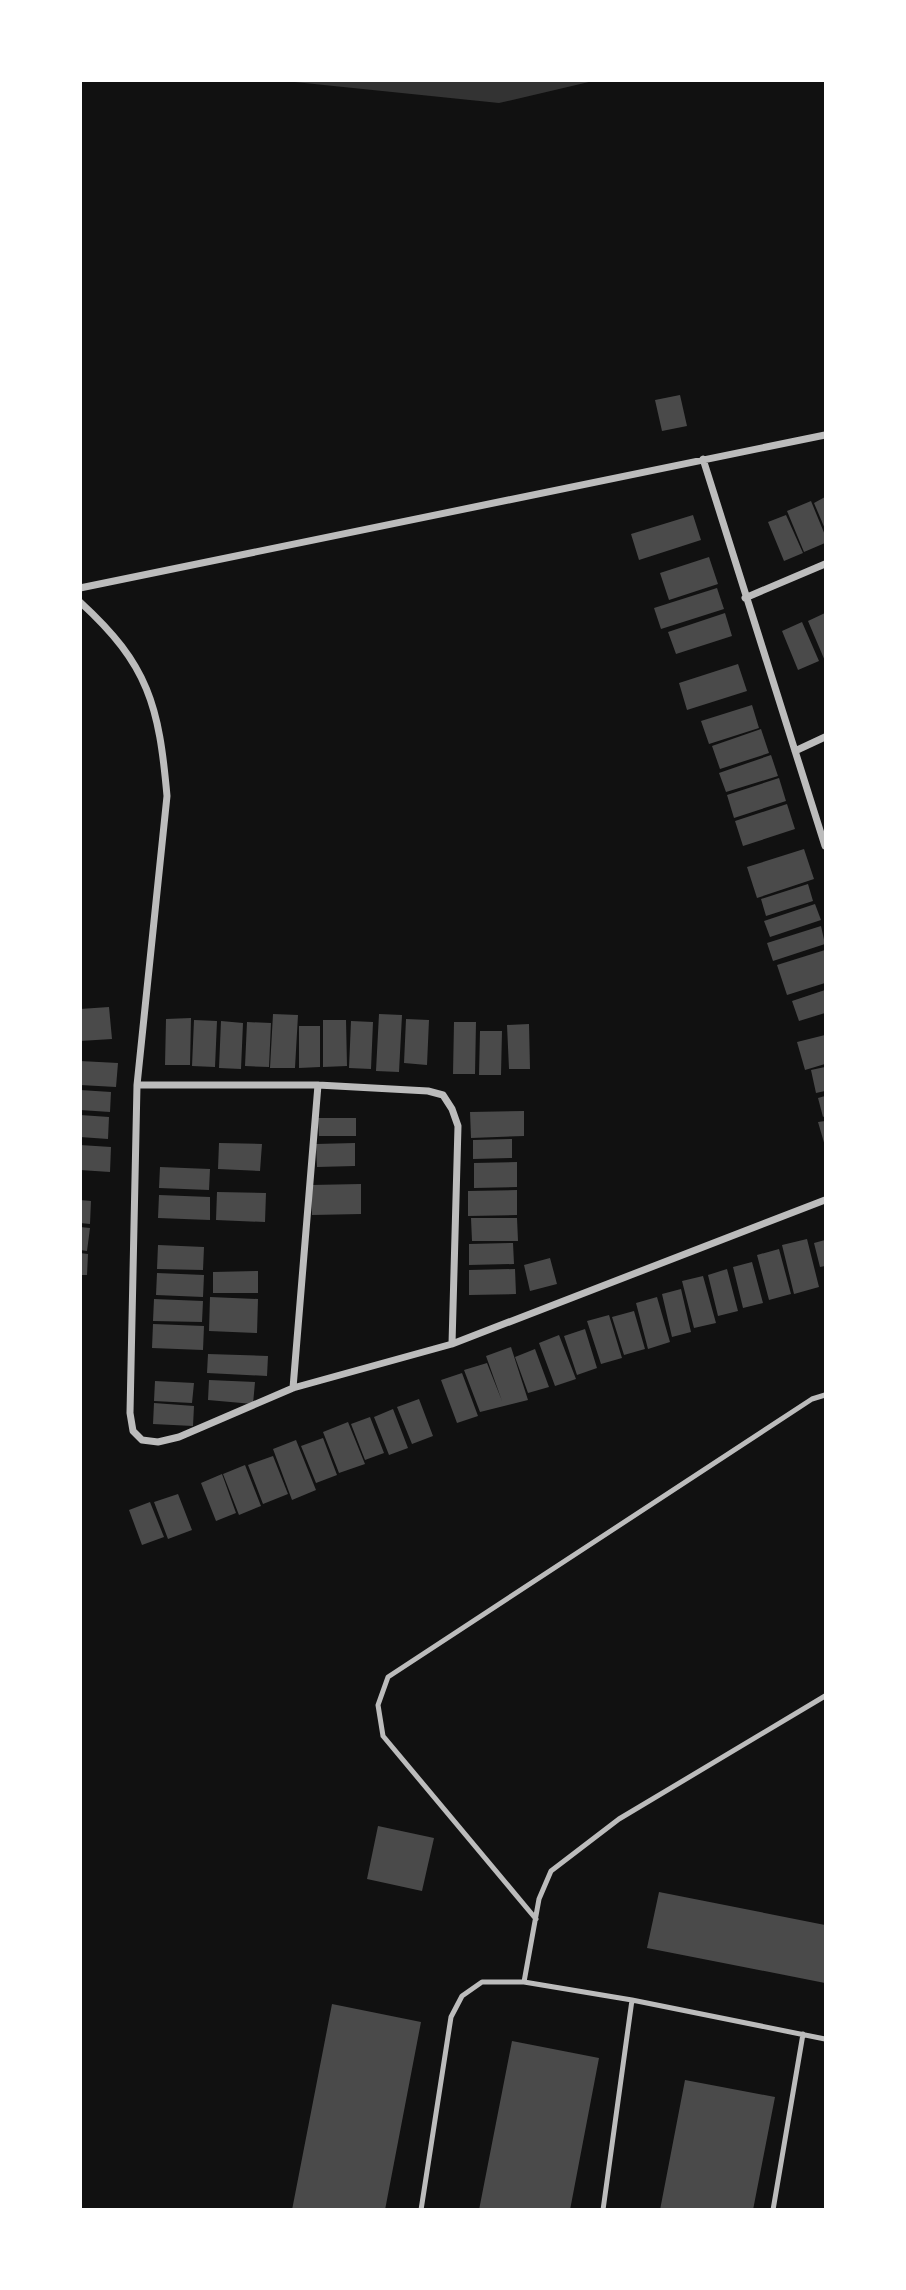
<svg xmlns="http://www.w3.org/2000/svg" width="906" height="2290" font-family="Jost,sans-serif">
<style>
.water{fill:#333}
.building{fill:#4a4a4a}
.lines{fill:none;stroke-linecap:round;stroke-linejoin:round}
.service{stroke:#bcbcbc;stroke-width:5}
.minor{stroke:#bcbcbc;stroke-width:7}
</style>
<rect width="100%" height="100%" fill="#111"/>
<path class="water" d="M285,81l308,-1v1l-94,22z"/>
<path class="building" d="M680,395l7,31 -25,5 -7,-31z
M825,497v32l-11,-26z
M811,501l14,34v8l-21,9 -17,-41z
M693,515l8,25 -62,20 -8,-26z
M786,515l17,38 -19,8 -16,-39z
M709,557l9,27 -49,16 -9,-27z
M717,588l7,21 -63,20 -7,-21z
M725,613l7,23 -56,18 -8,-22z
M825,613v48l-17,-40z
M802,622l17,39 -21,9 -16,-39z
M738,664l9,27 -60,19 -8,-27z
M752,705l7,23 -50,16 -8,-23z
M761,729l8,24 -49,16 -8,-23z
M771,755l7,21 -52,16 -7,-19z
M779,778l7,23 -52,17 -7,-23z
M787,804l8,25 -52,17 -8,-25z
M804,849l10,30 -57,19 -10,-31z
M808,884l5,17 -47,15 -5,-17z
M815,904l6,16 -51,17 -6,-16z
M821,926l4,18 -52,17 -6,-18z
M825,950v33l-38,12 -10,-30z
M825,990v23l-26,8 -7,-20z
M109,1007l3,32 -32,2v-32z
M273,1014l25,1 -3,53h-25z
M379,1014l23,1 -3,57 -23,-1z
M191,1018l-1,47h-25l1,-46z
M406,1019l23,1 -2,45 -23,-2z
M194,1020l23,1 -2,46 -23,-1z
M323,1020h23l1,46 -24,1z
M221,1021l22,2 -2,46 -22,-1z
M351,1021l22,1 -2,47 -22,-1z
M247,1022l24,1 -2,44 -24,-1z
M454,1022h22l-1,52h-22z
M529,1024l1,45h-21l-2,-44z
M299,1026h21v41l-21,1z
M480,1031h22l-1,44h-22z
M825,1035v29l-20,6 -8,-28z
M80,1061l38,2 -2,24 -36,-2z
M825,1067v24l-9,2 -5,-23z
M80,1090l31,2 -1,20 -30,-2z
M825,1096v20l-2,1 -5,-19z
M524,1111v25l-53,2 -1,-26z
M80,1115l29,2 -1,22 -28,-2z
M318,1118h38v18h-37z
M825,1121v25l-7,-24z
M512,1139v19l-39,1v-19z
M219,1143l43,1 -2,27 -42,-2z
M355,1143v23l-38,1 -1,-23z
M80,1145l31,2 -1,25 -30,-2z
M517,1162v25l-43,1v-25z
M160,1167l50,2 -1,21 -50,-2z
M361,1184v30l-49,1 -1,-30z
M517,1190v25l-49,1v-25z
M217,1192l49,1 -1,29 -49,-2z
M159,1195l51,2v23l-52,-2z
M80,1200l11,1 -1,23 -10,-1z
M471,1218h46l1,23h-46z
M80,1227l10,1 -3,23 -7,-1z
M807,1239l12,48 -25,7 -12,-49z
M825,1240v26l-5,1 -6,-24z
M513,1243l1,21 -45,1v-21z
M158,1245l46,2 -1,23 -46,-1z
M779,1249l12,45 -22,6 -12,-45z
M80,1253l8,1 -1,21h-7z
M550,1258l7,26 -27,7 -6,-26z
M752,1262l11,41 -20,5 -10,-41z
M515,1269l1,25 -47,1v-25z
M727,1269l11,42 -20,5 -10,-41z
M258,1271v22h-45v-21z
M157,1273l47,2 -1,22 -47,-2z
M703,1276l13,47 -22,5 -12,-47z
M681,1289l10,43 -19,5 -10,-43z
M210,1297l48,2 -1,34 -48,-2z
M657,1297l13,45 -22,7 -12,-46z
M154,1299l49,2 -1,21 -49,-1z
M634,1311l11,38 -21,6 -12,-38z
M609,1315l13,43 -21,6 -14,-43z
M153,1324l51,2 -1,24 -51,-2z
M585,1329l12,39 -20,7 -13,-39z
M559,1335l17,44 -21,7 -16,-43z
M511,1347l17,53 -48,12 -16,-42 23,-7 15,38 -16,-45z
M535,1349l14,38 -21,6 -13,-36z
M208,1354l60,2 -1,20 -60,-3z
M462,1373l16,43 -21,7 -16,-43z
M209,1380l46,2 -2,22 -45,-4z
M155,1381l39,2 -2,20 -38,-2z
M419,1399l14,37 -21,8 -15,-37z
M154,1403l40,3 -1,20 -40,-2z
M393,1409l15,39 -19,7 -15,-38z
M370,1417l14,36 -19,7 -14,-36z
M348,1422l17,42 -26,9 -16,-41z
M323,1438l14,37 -21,8 -15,-37z
M296,1440l20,50 -24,10 -19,-51z
M273,1456l15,38 -25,10 -15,-39z
M245,1465l16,41 -22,9 -16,-41z
M222,1474l14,39 -20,8 -15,-38z
M178,1494l14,36 -24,9 -14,-37z
M150,1502l14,35 -22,8 -13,-35z
M378,1826l56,12 -12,53 -55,-12z
M659,1892l166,33v58l-178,-35z
M332,2004l89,18 -36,188h-93z
M512,2041l87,17 -29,152h-91z
M685,2080l90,17 -22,113h-93z"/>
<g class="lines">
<path class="service" d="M536,1919l-153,-183 -5,-31 10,-28 424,-278 13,-4
M524,1982l15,-83 12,-28 68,-52 206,-123
M421,2210l30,-193 11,-21 20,-14h42l108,18 193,39
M603,2210l29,-210
M773,2210l30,-176"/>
<path class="minor" d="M703,459l122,387
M80,588l745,-153
M745,598l80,-34
M80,602c69,63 79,104 87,194l-30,289 -7,328 3,18 9,9 16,2 21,-5 114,-49 159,-44 373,-144
M795,751l30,-14
M137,1085h181l110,6 15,4 9,14 6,17 -6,218
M293,1388l25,-303"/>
</g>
<rect width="906" height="2290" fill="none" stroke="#ffffff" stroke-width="164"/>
</svg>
